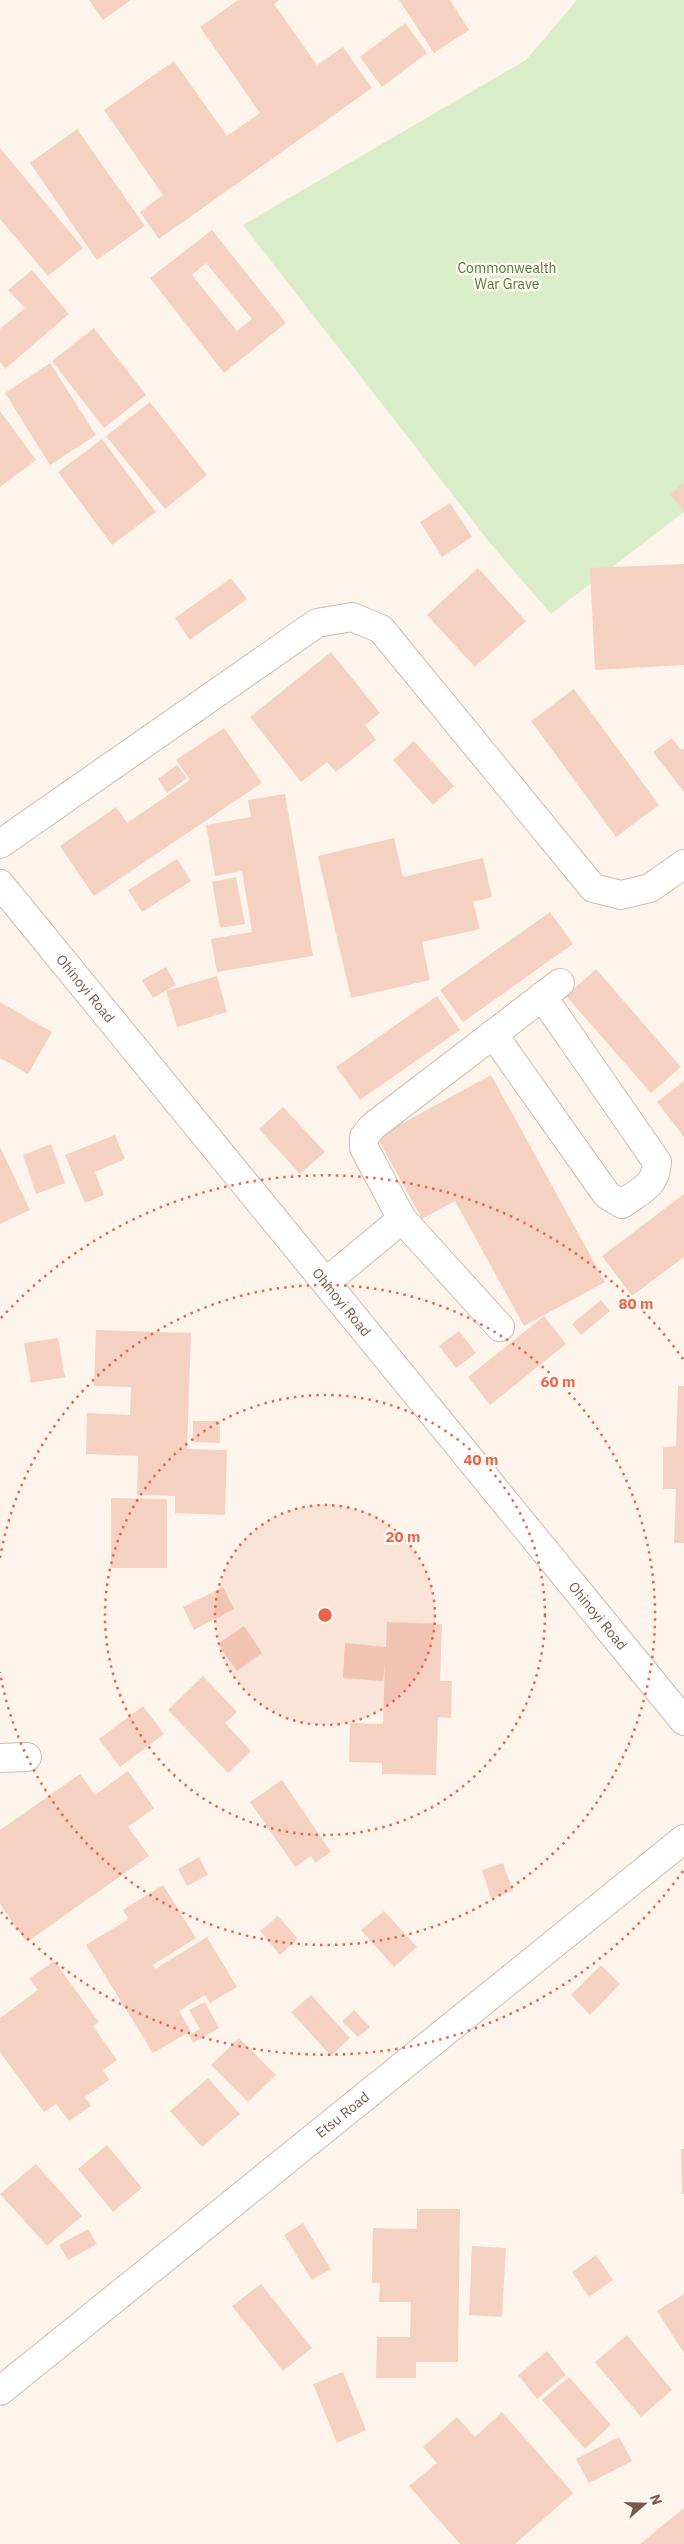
<svg xmlns="http://www.w3.org/2000/svg" width="684" height="2544" font-family="'IBM Plex Sans',sans-serif">
<style>
.green{fill:#d9edc8}
.building{fill:#f4d1c1;fill-rule:evenodd}
.lines{fill:none;stroke-linecap:round;stroke-linejoin:round}
.minor-casing{stroke:#d1bbaf;stroke-width:30}
.minor{stroke:#fff;stroke-width:28}
.ring{fill:none;stroke:#ea644d;stroke-width:2.5;stroke-dasharray:2.5 5}
.labels{text-anchor:middle;stroke-width:5;stroke-linejoin:round;paint-order:stroke}
.park-label{font-size:14px;fill:#567a40;stroke:#fff9f2}
.street-label{font-size:14px;fill:#7a594c;stroke:#fff9f2}
.centre{fill:#ea644d;stroke:#fff9f2;stroke-width:2.5}
.ring-label{font-size:15px;text-anchor:middle;font-weight:bold;fill:#ea644d;stroke:#fff9f2;stroke-width:5;stroke-linejoin:round;paint-order:stroke}
</style>
<rect width="100%" height="100%" fill="#fdf5eb"/>
<path class="green" d="M577,0h107v512l-133,102 -61,-71 -247,-318 283,-165z"/>
<path class="building" d="M89,0h42l-28,20z
M238,0h41l-5,4 43,61 26,-18 29,41 -213,151 -19,-27 23,-17 -59,-85 70,-49 53,75 33,-23 -60,-86z
M399,0h51l19,30 -35,23z
M405,23l22,30 -45,34 -22,-30z
M77,129l68,97 -48,34 -67,-97z
M0,148l83,100 -35,28 -48,-57z
M212,230l74,93 -62,50 -74,-95zM206,263l46,56 -15,12 -45,-56z
M32,270l37,44 -64,55 -5,-7v-33l25,-21 -17,-18z
M94,328l52,67 -42,33 -52,-67z
M50,363l46,72 -46,30 -45,-72z
M150,402l57,73 -42,34 -59,-73z
M0,411l36,49 -36,27z
M102,439l54,73 -44,33 -54,-73z
M684,483v28l-14,-17z
M450,503l22,34 -30,20 -22,-35z
M684,564v101l-89,5 -5,-102z
M478,568l48,53 -51,46 -48,-52z
M231,578l16,21 -57,41 -15,-22z
M331,652l49,61 -15,12 11,15 -40,32 -9,-10 -26,20 -51,-65z
M574,689l85,116 -43,32 -85,-116z
M224,728l38,55 -168,113 -34,-50 56,-39 11,16 63,-43 -14,-20z
M672,738l9,12 3,-2v44l-31,-40z
M414,741l40,45 -21,19 -40,-45z
M177,765l10,13 -20,15 -9,-14z
M285,794l28,162 -96,16 -6,-33 41,-7 -10,-61 -27,5 -9,-51 45,-8 -3,-17z
M394,838l9,39 80,-19 9,39 -19,5 7,27 -58,13 8,38 -79,18 -33,-142z
M177,859l14,22 -49,31 -14,-22z
M236,877l9,47 -25,4 -8,-46z
M550,912l23,32 -110,78 -23,-32z
M166,967l10,18 -23,13 -11,-18z
M596,969l85,98 -30,26 -85,-97z
M217,976l10,36 -50,15 -11,-36z
M437,996l23,34 -100,70 -24,-33z
M0,1002l52,30 -24,42 -28,-16z
M491,1075l114,207 -81,44 -69,-125 -33,18 -45,-82z
M684,1081v56l-27,-35z
M283,1107l42,45 -25,22 -41,-45z
M115,1135l10,24 -30,13 9,23 -19,8 -20,-48z
M51,1144l14,39 -29,11 -13,-39z
M0,1147l30,63 -30,14z
M684,1194v63l-52,39 -30,-40z
M601,1300l9,11 -29,24 -9,-11z
M544,1316l22,28 -76,61 -22,-28z
M96,1330l95,3 -4,116 40,1 -2,65 -50,-2v-17l-38,-1 1,-39 -52,-2 1,-41 43,2 1,-28 -37,-1z
M459,1331l17,22 -20,15 -17,-22z
M58,1338l7,39 -34,6 -7,-40z
M678,1386h6v157h-10l2,-54h-13v-42l13,-1z
M193,1421h27v22l-27,-1z
M111,1498l56,1v69h-56z
M223,1587l11,22 -40,21 -11,-23z
M387,1622l55,2 -2,57h12l-1,37 -13,-1 -2,58 -54,-1v-11l-33,-1 1,-39 33,1 2,-62 -2,19 -40,-3 2,-35 41,4z
M244,1626l18,27 -25,18 -19,-27z
M203,1676l34,36 -12,11 26,28 -23,22 -60,-63z
M143,1706l21,28 -44,33 -21,-28z
M128,1771l26,37 -26,19 21,29 -122,86 -27,-38v-74l80,-56 15,21z
M282,1780l49,72 -16,11 -4,-7 -16,11 -45,-65z
M199,1857l9,18 -21,11 -9,-17z
M503,1863l10,28 -22,7 -9,-28z
M163,1885l33,53 -43,27 2,4 52,-32 30,50 -27,16 -5,-8 -26,16 12,20 -38,22 -67,-108 41,-25 1,-2 -5,-8z
M384,1911l33,36 -23,20 -33,-37z
M278,1916l20,23 -18,16 -20,-24z
M54,1961l45,61 -6,4 24,34 -14,10 6,10 -24,17 6,9 -22,15 -13,-17 -12,8 -44,-60v-34l38,-28 -9,-11z
M601,1965l19,19 -30,31 -19,-20z
M311,1995l39,43 -19,18 -40,-44z
M205,2002l14,26 -26,15 -4,-8 11,-6 -11,-19z
M354,2010l16,17 -12,10 -16,-16z
M239,2038l37,37 -28,27 -37,-37z
M208,2078l32,36 -38,33 -32,-36z
M107,2145l35,43 -29,24 -35,-43z
M681,2149h3v45h-2z
M36,2164l46,52 -35,30 -47,-52z
M417,2209h43l-2,153h-42v16h-40l1,-41h33l1,-35h-32l1,-19h-8l1,-55 44,1z
M303,2223l28,46 -19,11 -28,-45z
M88,2229l9,15 -29,16 -9,-15z
M472,2246l34,2 -4,69 -33,-2z
M596,2255l17,25 -24,17 -17,-25z
M261,2284l51,64 -29,23 -51,-65z
M684,2294v59l-27,-42z
M627,2335l45,55 -31,27 -46,-55z
M547,2351l19,24 -29,24 -19,-24z
M343,2372l23,58 -29,13 -24,-59z
M569,2377l42,48 -26,24 -43,-49z
M502,2412l71,81 -58,51h-55l-51,-58 28,-23 -14,-16 34,-30 18,20z
M619,2437l13,24 -43,22 -13,-24z
M684,2508v36h-44z"/>
<g class="lines">
<defs>
<g id="minor">
<path d="M0,844l317,-221 35,-6 29,12 212,259 28,7 29,-7 34,-24"/>
<path id="s1" d="M0,884l684,837"/>
<path d="M493,1034l114,161 15,9c18,-13 34,-18 35,-42l-115,-166"/>
<path d="M402,1219l-38,-71v-11l8,-10 188,-144"/>
<path d="M326,1282l76,-63 98,108"/>
<path d="M0,1758l27,-1"/>
<path id="s2" d="M0,2391l684,-552"/>
</g>
</defs>
<use href="#minor" class="minor-casing"/>
<use href="#minor" class="minor"/>
</g>
<circle cx="325" cy="1615" r="110" fill="#ea644d" fill-opacity=".12"/>
<g class="ring">
<circle cx="325" cy="1615" r="110"/>
<circle cx="325" cy="1615" r="220"/>
<path d="M0 1558A330 330 0 1 1 0 1672"/>
<path d="M683 1871A440 440 0 0 1 1 1912M1 1318A440 440 0 0 1 683 1359"/>
</g>
<g class="labels">
<g class="park-label">
<text x="507" y="273">Commonwealth<tspan x="507" dy="16">War Grave</tspan></text>
</g>
<g class="street-label">
<text dy="5" stroke="none"><textPath href="#s1" startOffset="135">Ohinoyi Road</textPath></text>
<text dy="5" stroke="none"><textPath href="#s1" startOffset="540">Ohinoyi Road</textPath></text>
<text dy="5" stroke="none"><textPath href="#s1" startOffset="945">Ohinoyi Road</textPath></text>
<text dy="5" stroke="none"><textPath href="#s2" startOffset="440">Etsu Road</textPath></text>
</g>
</g>
<circle cx="325" cy="1615" r="8" class="centre"/>
<g class="ring-label">
<text x="636" y="1309">80 m</text>
<text x="558" y="1387">60 m</text>
<text x="481" y="1465">40 m</text>
<text x="403" y="1542">20 m</text>
</g>
<g transform="translate(644 2504) rotate(70)" stroke="#fff9f2" stroke-width="4" paint-order="stroke">
<path d="M0-4L9 19L0 12L-9 19Z" fill="#7a594c"/>
<text y="-8" font-size="14" font-weight="bold" text-anchor="middle" fill="#7a594c">N</text>
</g>
</svg>
